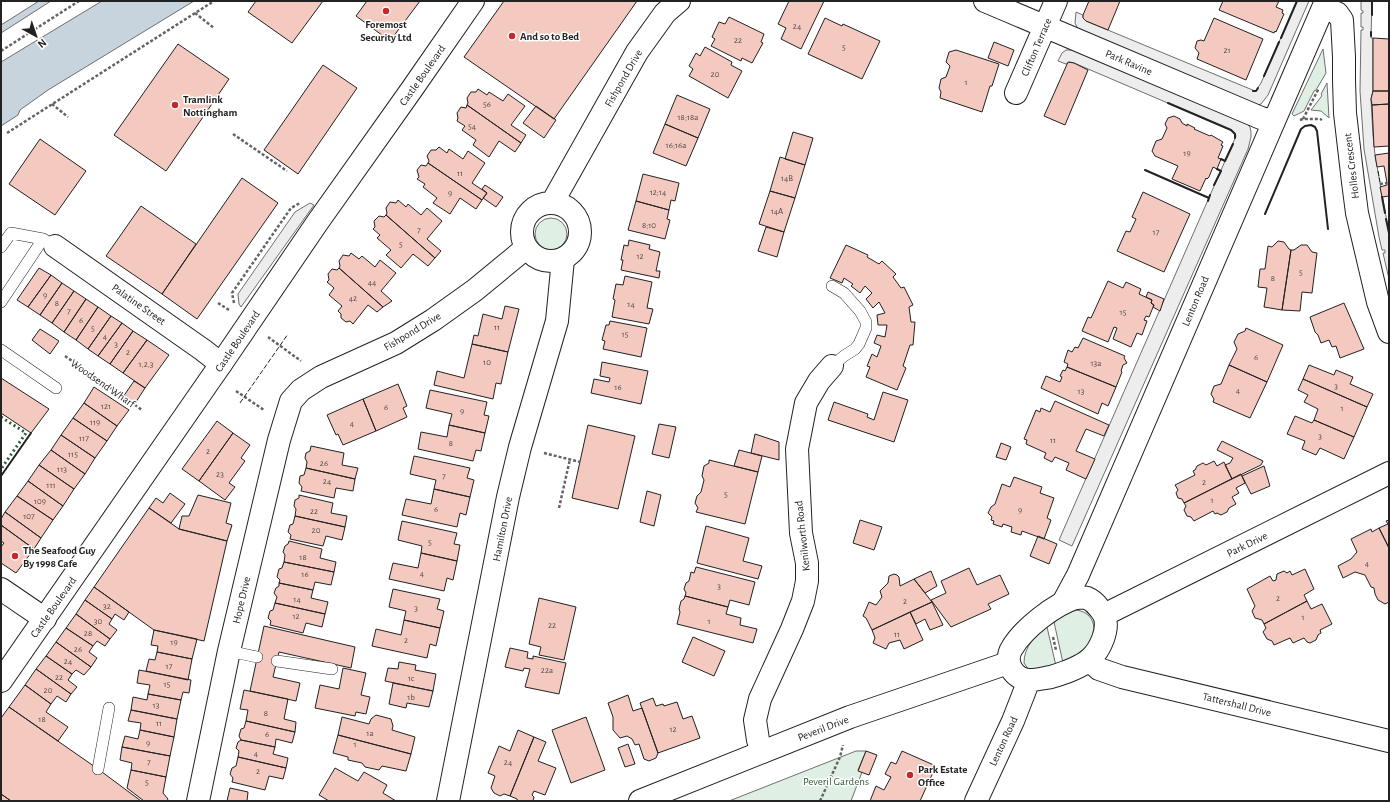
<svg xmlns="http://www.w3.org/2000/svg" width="1390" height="802" font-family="'Alegreya Sans',sans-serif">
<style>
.green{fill:#e0efe3;stroke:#6f6f6f}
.parking{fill:#ededed;stroke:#6f6f6f}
.water{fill:#c7d3dd;stroke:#6f6f6f}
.building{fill:#f3c9c0;stroke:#222}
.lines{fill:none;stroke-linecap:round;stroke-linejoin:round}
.service-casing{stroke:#222;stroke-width:12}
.minor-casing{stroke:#222;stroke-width:24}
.tertiary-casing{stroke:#222;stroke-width:24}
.primary-casing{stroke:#222;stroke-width:24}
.path{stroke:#646464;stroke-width:2.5;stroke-dasharray:3 2;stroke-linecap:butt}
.service{stroke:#fff;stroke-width:11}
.minor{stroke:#fff;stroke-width:22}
.tertiary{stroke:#fff;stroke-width:22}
.primary{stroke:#fff;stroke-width:22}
.hedge{stroke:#2f5e38;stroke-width:3;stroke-dasharray:2 3;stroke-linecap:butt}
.fence{stroke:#222;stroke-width:1;stroke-dasharray:5 2;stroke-linecap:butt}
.wall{stroke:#222;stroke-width:2}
.poi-dot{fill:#c62828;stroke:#fff;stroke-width:1.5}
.labels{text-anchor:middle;stroke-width:3;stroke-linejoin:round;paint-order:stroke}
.number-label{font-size:9px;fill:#564c4a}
.poi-label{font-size:11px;font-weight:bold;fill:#222;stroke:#fff;text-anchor:start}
.street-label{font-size:11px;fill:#222;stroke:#fff}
.park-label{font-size:11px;fill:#2f5e38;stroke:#fff}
</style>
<rect width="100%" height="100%" fill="#fff"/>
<path class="green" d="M1323,49l3,24 -10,17 -2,1 -10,20 -10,5 -2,-2z
M1327,83l2,35 -8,-7 -10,-1 10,-13 1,-2 -1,-1z
M535 234a16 16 0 1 1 32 0a16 16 0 1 1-32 0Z
M1076,610c24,3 22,31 6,43 -6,4 -13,7 -19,10l-9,-41 10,-7z
M1047,627l9,39 -27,4 -5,-7c0,-17 11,-26 23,-36z
M856,751h10l-8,19 4,2 -11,29h-122z"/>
<path class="parking" d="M1297,1h12l-41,94 -7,9 -3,1 -5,-1 -175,-75 -3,-6 1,-11 7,3v2l3,4 169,70 2,-2 4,-6z
M1361,1h11l-1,37h2v53l-2,8 2,36 2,20 14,78v46l-6,-26h2v-3h-3l-3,-13 -15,-88 -4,-58 1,-61h2v-3h-2v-14h2v-2l-2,-1z
M1066,50h7l173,73 4,4 1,5v5l-3,12 -176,397 -13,-6 177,-404 -2,-4 -3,-2 -157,-67 -4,-1 -4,2 -8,-3 4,-8z
M310,203l4,2 -73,102 -2,-3 -1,-10 57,-82z"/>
<path class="water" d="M39,1h12l-50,32v-8z
M102,1h92l-146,89 -28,20 -2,5 -17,11v-64z"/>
<path class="building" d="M256,1h67l-31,42 -44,-31z
M367,1h53l-30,40 -34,-25z
M504,1h133l-83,118 -90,-62z
M789,1h35l-23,48 -20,-10 5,-11 -8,-4z
M1089,1h31l-12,29 -22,-9 -3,-3v-3z
M1223,1h56l-3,6 7,3 -1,3 2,1 -8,18 -1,-1 -1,2 -55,-23z
M729,17l35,17 -3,8 2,1 -11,20 -10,-5 -1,3 -30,-15 4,-7 -3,-2 7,-15 6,2z
M825,18l17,8 1,-2 37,17 -18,38 -54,-25z
M1214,18l49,21 -17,41 -49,-21 2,-6 -4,-5 2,-7 4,-1 3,1z
M1373,38l16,1v52h-16z
M994,42l20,8 -6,16 -20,-8z
M178,44l51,35 -63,92 -52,-36z
M705,47l27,15 -1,3 11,6 -14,27 -39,-22 4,-7 -4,-3 7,-13 4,3z
M956,50l43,14 -7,22h-2l-8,26 -42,-14 1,-6 -2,-4 2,-9 5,-2 4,-11 -4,-4 3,-10z
M1068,62l6,1 14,7 -23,55 -21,-9z
M323,65l34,23 -59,86 -34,-24z
M478,89l9,6 2,-3 14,9 5,-7 17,12 -14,19 15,10 -5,8 -54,-38 1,-2 -1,-5 4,-6h5z
M1373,91h16v13l-17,1 -1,-6z
M677,95l33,14 -12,29 -33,-14z
M1389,104v42l-15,1 -2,-42z
M467,105l54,38 -6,9 -16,-11 -10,16 -16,-12 3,-5 -14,-10 3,-4 -8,-5 1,-3 -1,-5 4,-6 5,1z
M536,106l20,14 -12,18 -21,-15z
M1174,116l6,3 2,4 5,3v-2l8,4 -1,1 16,7 1,-1 12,7 -2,3 2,1 -5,12 3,1 -4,10 -4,-2 -4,10 -2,2 -1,-1 -6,13 -28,-12 6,-13 -23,-10 -3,-5 4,-10 6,-2 5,-11 -2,-4 3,-6z
M665,124l33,14 -12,28 -33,-13z
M793,132l20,6 -8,27 -20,-6z
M40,139l46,32 -31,44 -46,-31z
M439,147l8,6 2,-4 14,10 5,-8 17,12 -13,20 15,10 -5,7 -54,-37 1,-2 -2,-5 4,-6h5z
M1389,153v43l-7,1 -2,-10 7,-2v-2l-3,-17 -7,1 -2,-12z
M780,157l25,8 -10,33 -25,-7z
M428,163l54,37 -6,9 -16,-11 -10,16 -17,-11 4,-5 -14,-11 2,-3 -8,-5 2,-2 -2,-7 4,-5 5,1z
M643,174l36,9 -4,18 -4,-1 -2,10 -33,-9z
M242,178l36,25 -81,116 -35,-25z
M485,185l18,12 -7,10 -13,-9 4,-5 -5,-4z
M770,191l25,7 -11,34 -25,-8z
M1143,192l47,22 -26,58 -47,-21 9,-20 4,1 6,-13 -4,-2z
M398,200l8,7 2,-3 13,11 6,-7 15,13 -15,18 14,12 -6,7 -49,-43 1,-2 -1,-5 4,-6 6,1z
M636,201l33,9 -2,9 3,1 -5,19 -37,-9z
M141,206l55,38 -34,50 -56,-38z
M386,215l49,43 -7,8 -15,-12 -12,14 -15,-13 5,-5 -14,-12 3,-3 -7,-6 2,-2 -1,-6 5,-5 5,1z
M766,227l18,5 -7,25 -19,-6z
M629,240l21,5 -1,4 11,3 -4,19h4l-1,7 -38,-8 2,-10h-2l3,-15 4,1z
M1278,241l6,1 5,7 2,1 -9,60 -18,-3 3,-19 -9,-1 2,-18h5l3,-23 4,1z
M846,245l22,10 -1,2 12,7 3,-3 14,13 -3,3 8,11 3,-1 9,18 -4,2 2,15h4l-2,23h-3l-7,21 3,2 -9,22 -31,-13 4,-10 -3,-1 5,-12 5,3 4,-11 -7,-3 3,-8 8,2 2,-12h-9l-1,-10 8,-2 -6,-11 -6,6 -7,-9 6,-6 -7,-7 -5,7 -9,-7 2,-2 -9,-6 -2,5 -12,-5z
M1301,245h6l5,7 5,1 -5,40 -10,-1 -2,19 -18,-1 9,-60h3z
M351,253l8,6 3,-3 13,11 5,-7 16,13 -15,18 11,10 -9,6 -44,-39 1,-2 -1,-5 4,-6 6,1z
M39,268l12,7 -23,32 -11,-7z
M339,268l44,39 -6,5 -9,-7 -15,19 -3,-3 -4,1 -5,-4v-4l-3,-3 4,-5 -13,-11 5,-7 -7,-6 2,-2 -1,-6 4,-5 5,1z
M51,275l11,8 -22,32 -12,-8z
M625,276l27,6 -5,26 6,1 -4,15 -37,-7 3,-17 -2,-1 3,-15 7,1z
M1108,281l15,7 3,-6 15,7 -2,5 13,6 -1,3 3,2 -5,12 -3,-1 -2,4 3,1 -5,14 -5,-2 -6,14 -18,-8 4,-11 -3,-1 -6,15 -26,-11 6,-14 3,1z
M62,283l12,8 -22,32 -12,-8z
M74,291l12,8 -22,33 -12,-9z
M1148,292l16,7 -4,12 -7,-4 1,-2 -3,-2 1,-3 -6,-3z
M86,299l12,8 -22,33 -12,-8z
M1344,303l20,46 -24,9 -4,-12 -4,1 -3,-7 -8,3 -3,-8 -3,-3 -5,-15z
M505,306l14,3 -11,43 -36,-8 2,-9 4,1 5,-22 19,5z
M98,307l13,9 -23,33 -12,-9z
M111,316l11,7 -24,33 -10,-7z
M610,321l37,7 -6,29 -38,-8 2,-8 -3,-1 4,-15h3z
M122,323l11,8 -23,33 -12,-8z
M1246,328l37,17 -16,37 -38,-17 8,-16 -3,-7 4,-8 7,-3z
M40,329l19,12 -9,13 -18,-14z
M133,331l14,9 -24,33 -13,-9z
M1083,338l42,18 -1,2 3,5 -4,2 -2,6 1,1 -6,15 -49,-20 1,-3 -4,-2 4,-12 4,2 3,-5 3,1z
M147,340l22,15 -24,33 -22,-15z
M472,344l36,8 -7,32 -5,-1 -3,16 -59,-14 3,-14 27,7z
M602,362l46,9 -7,33 -50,-11 3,-14 15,3 1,-4 -10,-2z
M1229,365l38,17 -17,36 -37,-16 1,-3 -3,-5 3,-8 7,-2z
M1309,365l25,10 2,-5 17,7 -3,7 23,10 -6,13 -64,-28z
M1067,367l49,20 -8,19 -6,-3 -4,11 -57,-26 5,-12 14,6 2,-5 -2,-1 3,-6 2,1z
M1,378l48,31 -18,24 -30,-20z
M1303,379l64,28 -13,30 -40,-17 4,-11 -14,-7 4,-7 -10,-5z
M134,381l11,7 -11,17 -11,-8z
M398,384l9,22 -4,2 4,9 -31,14 -13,-32z
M94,387l35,23 -12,16 -33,-23z
M430,390l57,12 -3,13 5,1 -4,17 -36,-8 3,-11 -26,-6z
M883,392l25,8 -14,42 -66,-22 6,-18 34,12 -1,3 7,3z
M363,399l13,32 -33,14 -5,-11 -2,1 -9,-20z
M1055,401l54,24 -5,11 -18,-7 -10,22 19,8 -9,20 -20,-9 3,-7 -14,-6 -3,5 -8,-4 2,-5 -20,-9 1,-4 -3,-1 12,-29 4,2 1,-4 9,4z
M84,403l33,23 -10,15 -34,-23z
M1295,416l17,7 2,-3 40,17 -10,22 -24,-11 -4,7 -14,-6 3,-8 -18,-7z
M73,418l34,23 -12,17 -34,-23z
M217,421l16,12 -34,48 -17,-12z
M659,424l17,3 -7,31 -17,-4z
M449,425l36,8 -4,18 -5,-1 -3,11 -55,-12 3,-17 26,5z
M588,425l47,11 -17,73 -46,-11z
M233,433l17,12 -9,13 4,3 -16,22 6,4 -10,13 -26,-19z
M755,434l24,8v18l-28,-7z
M61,435l34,23 -10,16 -34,-24z
M1222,441l41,20 -2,4 -29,14 -7,-14 5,-2 3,-5 -16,-8z
M1001,443l10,4 -5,13 -10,-3z
M311,446l33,7 -2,12 16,3 -3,11 -49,-11 1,-6 -2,-4 1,-5 4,-2z
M51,450l34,24 -11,15 -35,-24z
M739,450l23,6 -4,16 -24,-6z
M414,456l56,12 -3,10 7,2 -4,17 -36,-8 2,-9 -26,-6z
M709,460l49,12 -13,52 -49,-12 2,-4 -3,-5 2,-7 4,-4 3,-12 -2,-4 2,-10 5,-3z
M1214,461l3,5 7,-4 8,17 -48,24 -2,-4 -4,-1 -2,-5 2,-3 -3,-5 20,-10 -2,-4 2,-1 2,-4 6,-3 3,2z
M39,465l35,24 -11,17 -35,-25z
M1264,466l6,20 -19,8 -9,-18z
M306,468l49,11 -2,12 -17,-3 -2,10 -33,-7 1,-4 -3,-4 1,-7 4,-1z
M1241,474l4,9 -9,5 3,5 -7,4 4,7 -7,4 -2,4 -6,3 -4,-2 -2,1 -2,-3 -19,10 -3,-4 -4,-1 -3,-6 2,-4 -2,-3z
M1014,477l28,10 -2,6 14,5 -7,20 4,2 -7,19 -22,-8 -1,4 -10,-3 1,-5 -9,-3 -1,3 -9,-3 1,-3 -3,-1 1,-3 -4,-4 3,-6 4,-3 7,-20 8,3z
M28,481l35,25 -10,14 -36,-24z
M434,489l36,8 -4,18 -6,-2 -3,14 -55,-12 4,-16 25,5z
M647,491l14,4 -7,31 -14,-4z
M170,493l15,11 -14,19 -22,-15 7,-10 7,5z
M198,495l33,8 -5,20 6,2 -5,16 -48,-12 3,-13h7z
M299,495l34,8 -2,10 16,3 -2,11 -50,-11 1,-7 -2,-3 1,-6 4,-2z
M17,496l36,24 -12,18 -36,-26z
M149,508l30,21 48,12 -23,100 -50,-11 -60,-43z
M5,512l36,26 -7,11 -33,-24v-6z
M295,516l50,11 -3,13 -16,-4 -3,10 -33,-7 1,-4 -3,-3 2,-7 3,-1z
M860,520l22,7 -8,23 -21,-7z
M1389,520v28l-10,-20 9,-4 -2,-3z
M402,521l55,12 -3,11 6,1 -3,16 -36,-8 1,-7 -24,-6z
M1,525l33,24 -18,24 -15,-10v-16l3,-4 -3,-2z
M706,526l43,12 -6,23 19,5 -4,13 -61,-16z
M1379,528l10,20v54l-4,2 -7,-4 -3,-6 -1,-6 -3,-1 -6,-12 -10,-3 -12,6 -5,-12 13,-7 6,-7 -6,-13 20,-10 1,3z
M1038,536l19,8 -8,20 -19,-8z
M289,541l33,8 -2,9 16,4 -2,10 -50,-10 1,-7 -2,-3 2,-6 3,-2z
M421,553l36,8 -4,19 -6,-2 -3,13 -55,-12 4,-16 25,5z
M284,562l50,10 -3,13 -16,-3 -2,8 -34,-7 1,-3 -3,-3 2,-8 3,-1z
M696,567l59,15 -6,23 -19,-5 -2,7 -43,-11 1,-3 -2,-4 2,-6 3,-2 2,-9 3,1z
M969,568l8,17 23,-10 9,19 -21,10 3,5 -40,18 -20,-27 15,-7 -5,-12z
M1305,569l9,20 -10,6 3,6 -43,23 -2,-4 -7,-2 -3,-7 3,-5 -8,-17 23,-13 3,5 3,-1 1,-6 7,-3 3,2 3,-2 2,4z
M931,571l6,15 -12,7 -11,-14z
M894,574l3,1 2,2 1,9 14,-7 18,23 -60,28 -6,-12 -3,-2 6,-14 7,3 6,-8 -2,-6 8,-8 1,-7z
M279,583l34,7 -2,8 17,4 -3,12 -50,-11 2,-6 -3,-4 2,-5 3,-2z
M94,587l35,25 -5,8 -9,-6 -3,5 -27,-19z
M393,589l47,10 -3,10 7,2 -4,17 -36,-8 2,-9 -17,-4z
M685,596l43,11 -2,7 15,4 -1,7 17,4 -4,14 -76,-19 3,-12 -1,-3 2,-8 3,-2z
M539,598l37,9 -12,53 -25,-5 2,-8 -12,-3z
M85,600l27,19 -3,5 8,6 -7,9 -34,-25z
M1307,601l4,8 11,-5 10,20 -12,6 1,3 -3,2 -2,5 -6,3 -3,-1 -3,-4 -11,5 -3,-5 -16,7 -2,-4 -5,-2 -4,-7 3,-4 -2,-4z
M932,602l11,23 -13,5 -5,-11 -9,5 -6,-12z
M275,603l50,11 -3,13 -16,-4 -3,10 -33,-8 1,-4 -3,-3 2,-7 3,-1z
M910,612l13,28 -19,9 -4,-9 -11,3 -3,6 -13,-6 2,-5 -3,-8z
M76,614l34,25 -5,7 -8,-5 -4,5 -27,-18z
M404,620l36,8 -4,18 -6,-2 -3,14 -55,-12 4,-17 25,6z
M264,626l91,21 -4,21 -72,-16 -6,25 27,6 -4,18 -46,-10z
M66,628l27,18 -4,6 8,6 -6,9 -35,-25z
M154,630l43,9 -5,20 -35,-7 1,-6 -7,-1z
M693,637l32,14 -11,25 -32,-14z
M56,642l35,25 -7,8 -8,-5 -4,4 -26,-18z
M510,648l18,4 -1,6 6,1v-3l33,7 -7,31 -34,-7 5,-18 -6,-1 -1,3 -18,-4z
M157,652l35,7 -4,21 -42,-9 3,-12 6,1z
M46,656l26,18 -4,6 9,7 -6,7 -35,-25z
M399,662l17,3 -1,5 21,4 -3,17 -48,-10 3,-13 10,1z
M343,668l23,5 -5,22 9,2 -4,17 -10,-2 -1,4 -40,-8 5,-23 19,4z
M36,669l35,25 -5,8 -9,-6 -6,8 -26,-19z
M139,670l52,10 -2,13 -6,-1 -2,8 -33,-6 2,-9 -13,-2z
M393,683l40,8 -4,16 -22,-4 -1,5 -17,-4z
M25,685l26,19 -5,8 22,15 -10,14 -49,-34z
M244,690l44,9 -4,20 12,3 -1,10 -49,-11 2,-11 -8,-1z
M148,694l33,6 -4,19 -46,-9 2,-13 14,3z
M628,695l5,16 9,-3 16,45 -2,5 -7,3 -5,-2 -5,-15 -4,1 -3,-6 -5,-3 -7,2 -7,-8v-13l-5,-14z
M653,698l3,8 7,-2 1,2 13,-4 6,17 9,-3 8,22 -42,15 -18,-50z
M9,707l89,62 43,32h-130l-10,-7v-76z
M131,710l46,9 -3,18 -34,-7 1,-7 -13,-2z
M376,715l15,4 2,7 -1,4 23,7 -4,17 -73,-19 4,-18 27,7 2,-5z
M586,717l19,53 -34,13 -19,-53z
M246,721l49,11 -3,11 -16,-4 -1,8 -34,-7 -2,-4 2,-7 3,-1z
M140,730l34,7 -4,19 -48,-9 3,-11 13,3z
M518,730l16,7 -24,59 -6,-2 -4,2 -6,-3 -3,-5 4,-12 -7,-3 11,-27 11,5z
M338,735l73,19 -5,17 -24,-5 -3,4 -14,-3 -3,-4 -14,-3v-3l-15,-4z
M534,737l12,5 -8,19 18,7 -11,27 -11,-4 -2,4 2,2 -1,4h-15l-1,-2 -7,-3z
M241,740l34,7 -2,7 15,4 -2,10 -48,-11 1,-6 -3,-3 2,-6z
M628,744l7,20 -10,3 -7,-19z
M122,747l48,9 -4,21 -35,-7 1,-7 -12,-3z
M866,751l11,4 -8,20 -11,-4z
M902,751l34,15 -16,35h-50l6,-15 8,4 7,-13 -6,-3 6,-12 5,2z
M238,757l48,11 -3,11 -14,-3 -4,14 -33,-8 1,-4 -3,-4 2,-6 4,-2z
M335,768l23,13 6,-9 23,13 -4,8 13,8h-67l-10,-6z
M131,770l35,7 -3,16 5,6 -1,2h-23l-17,-13z
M230,788l18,4 -1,9h-20z
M1,794l10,7h-10z"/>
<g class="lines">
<defs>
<path id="service" d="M1,247l10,-14 32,6 5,3
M832,286l12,7 16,18 6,11v6l-7,16 -4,5 -11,7 -12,10
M1,302l42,-63
M1,350l55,38
M229,651l28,6
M277,661l55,8
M98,769l11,-61"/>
<path id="minor" d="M985,1l276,117 12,3
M1323,8l14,5 5,7 2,37v23l1,33 8,69 4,31 21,89 11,30
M1016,93l40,-92
M552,203l85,-151 28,-39 14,-12
M522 232a29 29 0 1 1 58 0a29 29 0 1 1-58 0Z
M55,246l148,104 18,14
M1,589l44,30
M1064,601l14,-26 248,-574
M1089,660l10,9 23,8 267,64
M762,752l-4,-12 -3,-20 5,-21 32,-70 11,-28 4,-20v-18l-6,-30 -4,-84 9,-46 13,-22 13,-15
M198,801l31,-150 50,-211 12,-39 10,-11 20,-13 75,-34 37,-23 42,-30 51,-42
M448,801l60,-304 12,-50 37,-126 6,-62"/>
<path id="tertiary" d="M1075,598c4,0 9,-1 12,0 5,2 9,6 12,10 2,2 4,5 5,7 6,14 -4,35 -14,44 -10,9 -26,14 -39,18 -7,1 -14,3 -21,3 -16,0 -27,-18 -18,-32 12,-20 42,-43 63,-50z
M1104,615l285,-142
M640,801l210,-84 158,-54
M976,801l37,-80 16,-41"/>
<path id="primary" d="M1,681l220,-317 96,-141 95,-134 61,-88"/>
</defs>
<use href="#service" class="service-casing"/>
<use href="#minor" class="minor-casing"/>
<use href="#tertiary" class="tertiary-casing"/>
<use href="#primary" class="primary-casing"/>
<path class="path" d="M195,13l19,15
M1,51l78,-50
M52,104l16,13
M1303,119l16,-31
M1300,120l3,-1h17l2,1
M7,133l207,-132
M233,134l54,37
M1380,184l7,-1
M218,303l11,7
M234,303l-2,-10 59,-85 9,-5
M268,337l33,24
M65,356l77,54
M236,391l28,19
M544,453l36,9
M559,508l11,-49
M1053,637l3,13
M820,801l20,-44 3,-12"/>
<use href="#service" class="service"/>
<use href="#minor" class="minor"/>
<use href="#tertiary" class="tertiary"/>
<use href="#primary" class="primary"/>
<path class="hedge" d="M1,417l25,16 -25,36"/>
<path class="fence" d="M1378,171l2,11
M240,403l48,-69"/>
<path class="wall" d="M1372,1v14
M1371,32v4
M1281,38l16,-37
M1264,76l15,-34
M1253,91h3l2,-3
M1168,103l63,27 4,4v4
M1221,159l4,2 8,-17
M1145,170l64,28
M1214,185l7,-14 -4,-2
M1382,197l3,16
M1208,201l2,-6
M1265,214l36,-85 4,-3 6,-1 4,2 2,4 11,98
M1386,219l3,14
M1,476l30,-43"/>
</g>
<g class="poi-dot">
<circle cx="386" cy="11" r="4"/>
<circle cx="512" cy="36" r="4"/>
<circle cx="175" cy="105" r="4"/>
<circle cx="15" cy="556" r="4"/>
<circle cx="910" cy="775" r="4"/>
</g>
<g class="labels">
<g class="number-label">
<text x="797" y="29">24</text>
<text x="738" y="43">22</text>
<text x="844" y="50">5</text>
<text x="1227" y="53">21</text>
<text x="715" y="77">20</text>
<text x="966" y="85">1</text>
<text x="487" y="107">56</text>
<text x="688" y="120">18;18a</text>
<text x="472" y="129">54</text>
<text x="676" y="148">16;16a</text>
<text x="1187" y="156">19</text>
<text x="460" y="176">11</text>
<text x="787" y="181">14B</text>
<text x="658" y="195">12;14</text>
<text x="450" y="196">9</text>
<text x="777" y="214">14A</text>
<text x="649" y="228">8;10</text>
<text x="419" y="233">7</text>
<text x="1156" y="235">17</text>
<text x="401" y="247">5</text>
<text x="640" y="259">12</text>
<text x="1301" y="275">5</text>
<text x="1273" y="281">8</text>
<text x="372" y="285">44</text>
<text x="45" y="298">9</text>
<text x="353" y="301">42</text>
<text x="57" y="306">8</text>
<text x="631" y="307">14</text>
<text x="69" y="314">7</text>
<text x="1123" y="315">15</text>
<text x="81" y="323">6</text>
<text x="497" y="330">11</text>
<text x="93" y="331">5</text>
<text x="625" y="337">15</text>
<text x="105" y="339">4</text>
<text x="116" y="347">3</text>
<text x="128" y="355">2</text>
<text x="1256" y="360">6</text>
<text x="487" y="365">10</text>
<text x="1096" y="366">13a</text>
<text x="146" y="367">1,2,3</text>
<text x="1336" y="389">3</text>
<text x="618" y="390">16</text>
<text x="1238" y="393">4</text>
<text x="1081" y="394">13</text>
<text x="106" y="409">121</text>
<text x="386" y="410">6</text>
<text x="1342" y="411">1</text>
<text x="462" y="414">9</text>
<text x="95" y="425">119</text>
<text x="352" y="426">4</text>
<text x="1320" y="439">3</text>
<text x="84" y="441">117</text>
<text x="1053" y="443">11</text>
<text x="451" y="446">8</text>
<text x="208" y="454">2</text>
<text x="73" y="457">115</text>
<text x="324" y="466">26</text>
<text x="62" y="472">113</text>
<text x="220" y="477">23</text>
<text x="444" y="479">7</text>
<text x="327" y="484">24</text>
<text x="1204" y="485">2</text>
<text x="51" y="488">111</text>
<text x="726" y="497">5</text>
<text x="1212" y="503">1</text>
<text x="40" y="504">109</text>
<text x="436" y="512">6</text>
<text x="1020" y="513">9</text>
<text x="314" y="514">22</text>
<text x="29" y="519">107</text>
<text x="316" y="533">20</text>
<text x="430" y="545">5</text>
<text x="303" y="560">18</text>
<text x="1367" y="566">4</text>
<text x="422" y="576">4</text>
<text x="305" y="577">16</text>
<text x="719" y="589">3</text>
<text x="1278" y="601">2</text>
<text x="297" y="602">14</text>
<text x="905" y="604">2</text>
<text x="107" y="609">32</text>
<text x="416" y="611">3</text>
<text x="296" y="619">12</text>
<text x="1303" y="620">1</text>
<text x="98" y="624">30</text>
<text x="709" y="624">1</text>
<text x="552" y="628">22</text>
<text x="88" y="636">28</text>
<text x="897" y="637">11</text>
<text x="406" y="643">2</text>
<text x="174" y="645">19</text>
<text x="78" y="652">26</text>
<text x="68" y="664">24</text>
<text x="169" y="669">17</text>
<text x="547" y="673">22a</text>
<text x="59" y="680">22</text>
<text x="411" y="681">1c</text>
<text x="167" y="687">15</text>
<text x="48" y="693">20</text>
<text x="411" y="700">1b</text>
<text x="156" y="708">13</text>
<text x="266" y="716">8</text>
<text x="42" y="722">18</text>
<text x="159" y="726">11</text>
<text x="673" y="732">12</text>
<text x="370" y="736">1a</text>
<text x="267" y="737">6</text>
<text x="148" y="746">9</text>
<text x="355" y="747">1</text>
<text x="256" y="756">4</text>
<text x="149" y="765">7</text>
<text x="508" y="765">24</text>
<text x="258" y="774">2</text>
<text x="147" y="785">5</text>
</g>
<g class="poi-label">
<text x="386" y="28" text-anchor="middle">Foremost<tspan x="386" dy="13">Security Ltd</tspan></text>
<text x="520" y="40">And so to Bed</text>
<text x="183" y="103">Tramlink<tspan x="183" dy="13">Nottingham</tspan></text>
<text x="23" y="554">The Seafood Guy<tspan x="23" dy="13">By 1998 Cafe</tspan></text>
<text x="918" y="773">Park Estate<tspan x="918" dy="13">Office</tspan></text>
</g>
<g class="street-label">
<text transform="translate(1036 47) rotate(-67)" y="4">Clifton Terrace</text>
<text transform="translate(1129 62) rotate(23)" y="4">Park Ravine</text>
<text transform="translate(422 75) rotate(-55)" y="4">Castle Boulevard</text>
<text transform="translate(623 78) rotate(-60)" y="4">Fishpond Drive</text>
<text transform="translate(1351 166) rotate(-97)" y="4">Holles Crescent</text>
<text transform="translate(1195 301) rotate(-67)" y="4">Lenton Road</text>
<text transform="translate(139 304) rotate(35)" y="4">Palatine Street</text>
<text transform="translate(412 331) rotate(-31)" y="4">Fishpond Drive</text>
<text transform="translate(237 341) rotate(-56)" y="4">Castle Boulevard</text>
<text transform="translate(103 383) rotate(35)" y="4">Woodsend Wharf</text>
<text transform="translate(502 529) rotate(-79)" y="4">Hamilton Drive</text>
<text transform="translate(802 536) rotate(-96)" y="4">Kenilworth Road</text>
<text transform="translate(1247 544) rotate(-26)" y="4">Park Drive</text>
<text transform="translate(241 600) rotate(-77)" y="4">Hope Drive</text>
<text transform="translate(53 607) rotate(-55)" y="4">Castle Boulevard</text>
<text transform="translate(1237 704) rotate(14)" y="4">Tattershall Drive</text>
<text transform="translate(823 728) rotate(-21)" y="4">Peveril Drive</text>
<text transform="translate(1003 741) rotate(-65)" y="4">Lenton Road</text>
</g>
<g class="park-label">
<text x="836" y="785">Peveril Gardens</text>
</g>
</g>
<rect width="1390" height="802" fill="none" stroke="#222222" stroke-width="4"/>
<g transform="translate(36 36) rotate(140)" stroke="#ffffff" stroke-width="3" paint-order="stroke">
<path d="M0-3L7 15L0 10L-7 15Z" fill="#222222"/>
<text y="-6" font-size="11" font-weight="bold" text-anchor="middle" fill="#222222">N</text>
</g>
</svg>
